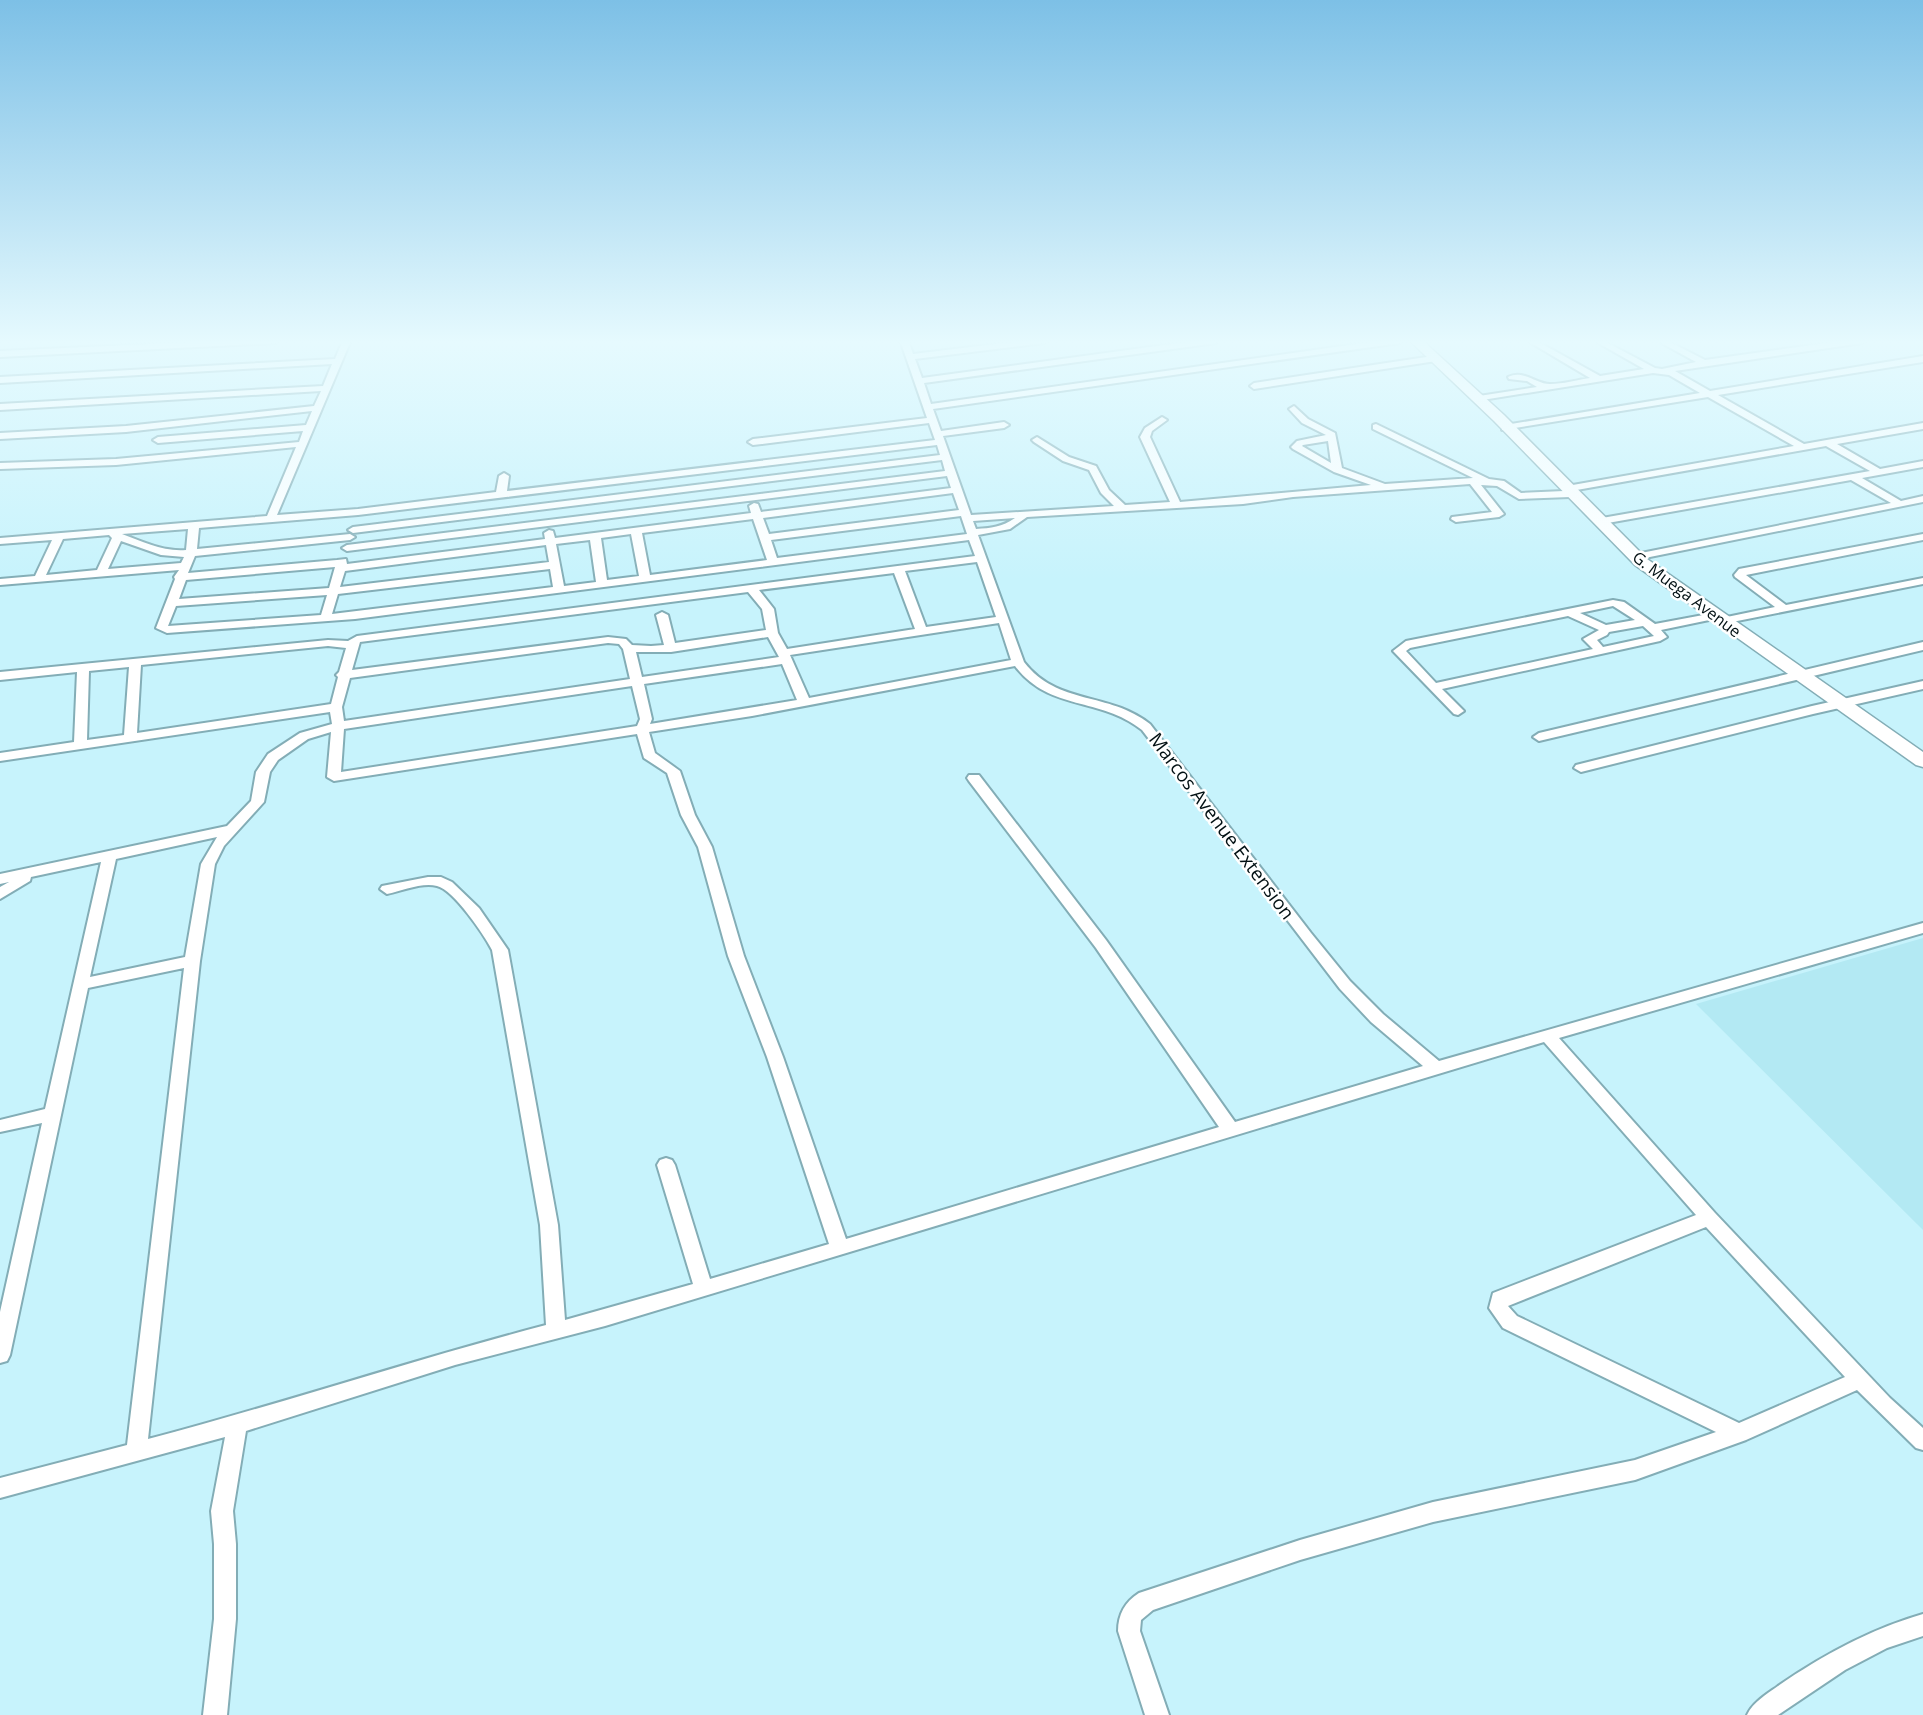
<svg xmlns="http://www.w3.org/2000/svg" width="1923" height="1715" font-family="'Open Sans',sans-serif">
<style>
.built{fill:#b3e9f3}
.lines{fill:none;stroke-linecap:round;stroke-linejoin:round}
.street-casing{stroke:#83adb6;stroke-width:4}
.secondary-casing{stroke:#83adb6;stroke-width:3}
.street{fill:#fff;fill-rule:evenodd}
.secondary{fill:#fff;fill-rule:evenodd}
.labels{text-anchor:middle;stroke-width:5;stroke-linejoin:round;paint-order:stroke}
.far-street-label{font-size:16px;fill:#021013;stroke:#fff}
.street-label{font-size:19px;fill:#021013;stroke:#fff}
</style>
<rect width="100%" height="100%" fill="#c7f3fc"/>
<path class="built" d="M1923,938v292l-227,-226z"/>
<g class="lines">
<defs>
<path id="street" d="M235,340h45l-4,3 -276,14v-6z
M343,340h8l-74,175 81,-6 138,-17 3,-16 5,-3 5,3 -2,15 428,-51 -6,-17 -176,22 -5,-3 5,-3 174,-21 -27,-78h8l5,14 115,-14h20l-4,3 -129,16 7,19 279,-38h19l-4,3 -292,40 7,21 454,-64h19l-4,3 -467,66 8,22 63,-9 5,3 -5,3 -61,8 28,79 143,-9 -13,-13 -12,-23 -26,-9 -29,-19 -2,-2 5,-3 32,20 27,9 13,24 16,15 45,-3 -30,-65 5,-9 17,-11 5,3 -15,11 -2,6 30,65 191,-17 -37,-13 -41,-23 -2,-2 6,-6 29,-6 -24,-12 -13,-14 5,-3 14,13 27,14 7,35 43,16 88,-6 -100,-49v-4l3,-1 113,55 15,2 17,12 43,-2 -2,-2 5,-3 227,-40 -86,-49 -206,33v-4l3,-1 195,-32 -31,-18 -16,-2 -177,28 -2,-2 5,-3 58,-9 -10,-6 -18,-2 -1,-2c15,-8 28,7 42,7 13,0 27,-4 40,-6l-64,-38h9l65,36 44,-7 -51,-29h9l53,28 7,1 34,-7 -40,-22h10l39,20 143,-20h18l-4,3 -187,28 35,20 213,-35v6l-205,33 86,49 119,-21v6l-86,15 43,25 43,-8v6l-61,11 39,23 22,-5v6l-288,58 -5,-3 1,-2 260,-52 -40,-23 -249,44 -5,-3 5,-3 268,-47 -44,-25 -255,45 4,3 -5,3 -51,2 -22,-13 -16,-1 23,29 -5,3 -43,5 -5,-3 1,-2 40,-5 -22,-28 -177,13 -50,7 -216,13 -17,12 -32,6 46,127c34,44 84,29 126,62l161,209 39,48 33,33 56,47 484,-138v10l-364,105 156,175 175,185 33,30v22l-7,-2 -59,-58 -111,50 -111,40 -202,42 -133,38 -147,50 -12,10 -1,11 29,84h-24l-27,-84c0,-17 7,-29 21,-38l161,-53 133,-38 202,-42 81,-28 -213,-104 -14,-20 4,-15 203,-78 -152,-173 -939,284 -150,39 -209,66 -13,80 3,33v75l-9,96h-24l11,-96v-75l-3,-33 14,-74 -225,61v-20l127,-33 57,-477 -96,20 -78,367 -3,6 -7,2v-51l42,-189 -42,9v-12l45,-11 56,-247 -70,15 -1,4 -30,18v-12l9,-5 -9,2v-10l227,-48 24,-25 5,-29 12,-18 32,-21 32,-9 -2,-12 -330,49v-8l74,-11 3,-70 -77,8v-8l328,-32 20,1 9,-5 618,-80 -6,-16 -614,79 -188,14 -11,-5 19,-49 -1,-2 5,-7 -179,15v-6l35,-3 17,-36 -52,4v-6l267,-22 29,-69 -180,18 -116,4v-6l116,-4 183,-17 4,-11 -145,12 -5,-3 5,-3 148,-12 6,-14 -186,21 -126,7v-6l126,-7 188,-20 7,-15 -321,19v-6l323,-18 9,-22 -332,19v-6l335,-18zM1328,441l3,22 -29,-17 1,-1zM937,445l3,10 -587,72 -5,3 5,3 589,-73 3,11 -598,74 -5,3 5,3 600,-75 4,12 -190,24 -3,-8 -4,-1 -5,3 2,7 -196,25 -2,-7 -4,-1 -5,3 1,6 -198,25 -1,-5 -9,1 -149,13 7,-17 155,-16 5,-3 -5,-3 -153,15 2,-21 159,-13zM953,493l6,17 -190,24 -6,-16zM961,516l6,18 -190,24 -6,-18zM1015,518c-13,9 -24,10 -39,11l-3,-8zM753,519l14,41 -117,15 -8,-42zM188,529l-2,21c-22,2 -43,-8 -64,-16zM631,534l8,42 -32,4 -6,-42zM109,535l3,3 -15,32 -51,5 17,-36zM590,540l6,42 -32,4 -8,-42zM121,541l40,14 23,2 -3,6 -73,6zM546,545l3,17 -209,25 5,-16zM977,562l19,55 -70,10 -21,-56zM335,567l-6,21 -150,11 7,-19zM550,569l3,18 -221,27 6,-20zM894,573l21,56 -128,20 -9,-16 -4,-24 -15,-19zM748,592l14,17 4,21 -91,13 -7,-28 -6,-3 -6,3 8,30 -13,1 -19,-1 -6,-6 -18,-2 -256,33 8,-28zM327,595l-6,20 -153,11 8,-20zM999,623l12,37 -202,38 -19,-43zM768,637l11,20 -137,20 -6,-25h35zM608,643l11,1 4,5 7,30 -286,42 -2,-14 8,-29zM328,646l18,2 -7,24 -3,3 2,2 -7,27 -194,29 4,-68zM782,664l15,36 -147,24 2,-5 -8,-35zM1015,666c35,46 84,30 127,64l198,259 31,33 52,44 -188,56 -129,-182 -127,-165h-10l-2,3 2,3 127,167 123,179 -373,112 -63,-182 -39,-101 -32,-109 -17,-32 -15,-44 -25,-18 -6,-21 103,-16zM129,667l-5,68 -37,5 2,-69zM632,686l8,33 -3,7 -296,46 3,-43zM331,732l-4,45 7,4 303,-47 7,24 23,15 14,42 17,32 30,109 39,101 62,187 -119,35 -35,-114 -3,-5 -6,-2 -6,2 -3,5 36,119 -128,36 -7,-95 -50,-275 -29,-42 -27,-26 -11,-5h-13l-46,9 -2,3 7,5c15,-3 35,-12 50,-8 17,4 47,49 55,64l48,275 6,100c-134,35 -265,79 -398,114l52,-478 15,-97 9,-18 40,-44 6,-30 8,-12 30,-21zM217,837l-16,27 -16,93 -95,20 26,-118zM1706,1227l139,150 -106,46 -222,-107 -9,-10z
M1433,356l3,1v4l-182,28 -4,-3 4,-3z
M1923,534v6l-177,35 40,30 137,-27v6l-201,40 -6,-3 6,-3 53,-11 -40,-30 -1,-2 5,-6z
M1613,600l11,2 31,22 59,-11 6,3 -6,3 -53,11 6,7 -7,4 -218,48 22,22 -6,4 -4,-1 -61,-63 13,-10zM1613,606l22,14 -29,5 -26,-12zM1568,616l31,14 -16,9 10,10 -157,34 -30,-32 4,-3zM1643,626l11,10 -51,11 -6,-7 10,-5 2,-3z
M1923,642v8l-384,91 -6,-4 6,-4z
M1923,681v8l-110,25 -232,58 -7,-4 2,-3 236,-59z
M1923,1614v22l-36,12 -42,22 -67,45h-31c6,-13 20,-21 31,-29 45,-31 93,-57 145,-72z"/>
<path id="secondary" d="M1409,340h13l82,75 143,144 276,193v15l-7,-2 -281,-200 -141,-144z"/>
</defs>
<use href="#street" class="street-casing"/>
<use href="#secondary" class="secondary-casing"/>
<use href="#street" class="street"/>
<use href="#secondary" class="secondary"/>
</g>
<linearGradient id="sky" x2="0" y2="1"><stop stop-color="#7dc0e6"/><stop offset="0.59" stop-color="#e6fafe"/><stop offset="1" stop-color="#e6fafe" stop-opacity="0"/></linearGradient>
<rect width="1923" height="580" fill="url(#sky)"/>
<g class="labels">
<g class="far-street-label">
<text transform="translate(1687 594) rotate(37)" y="6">G. Muega Avenue</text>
</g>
<g class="street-label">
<text transform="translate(1222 826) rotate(53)" y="7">Marcos Avenue Extension</text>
</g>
</g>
</svg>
